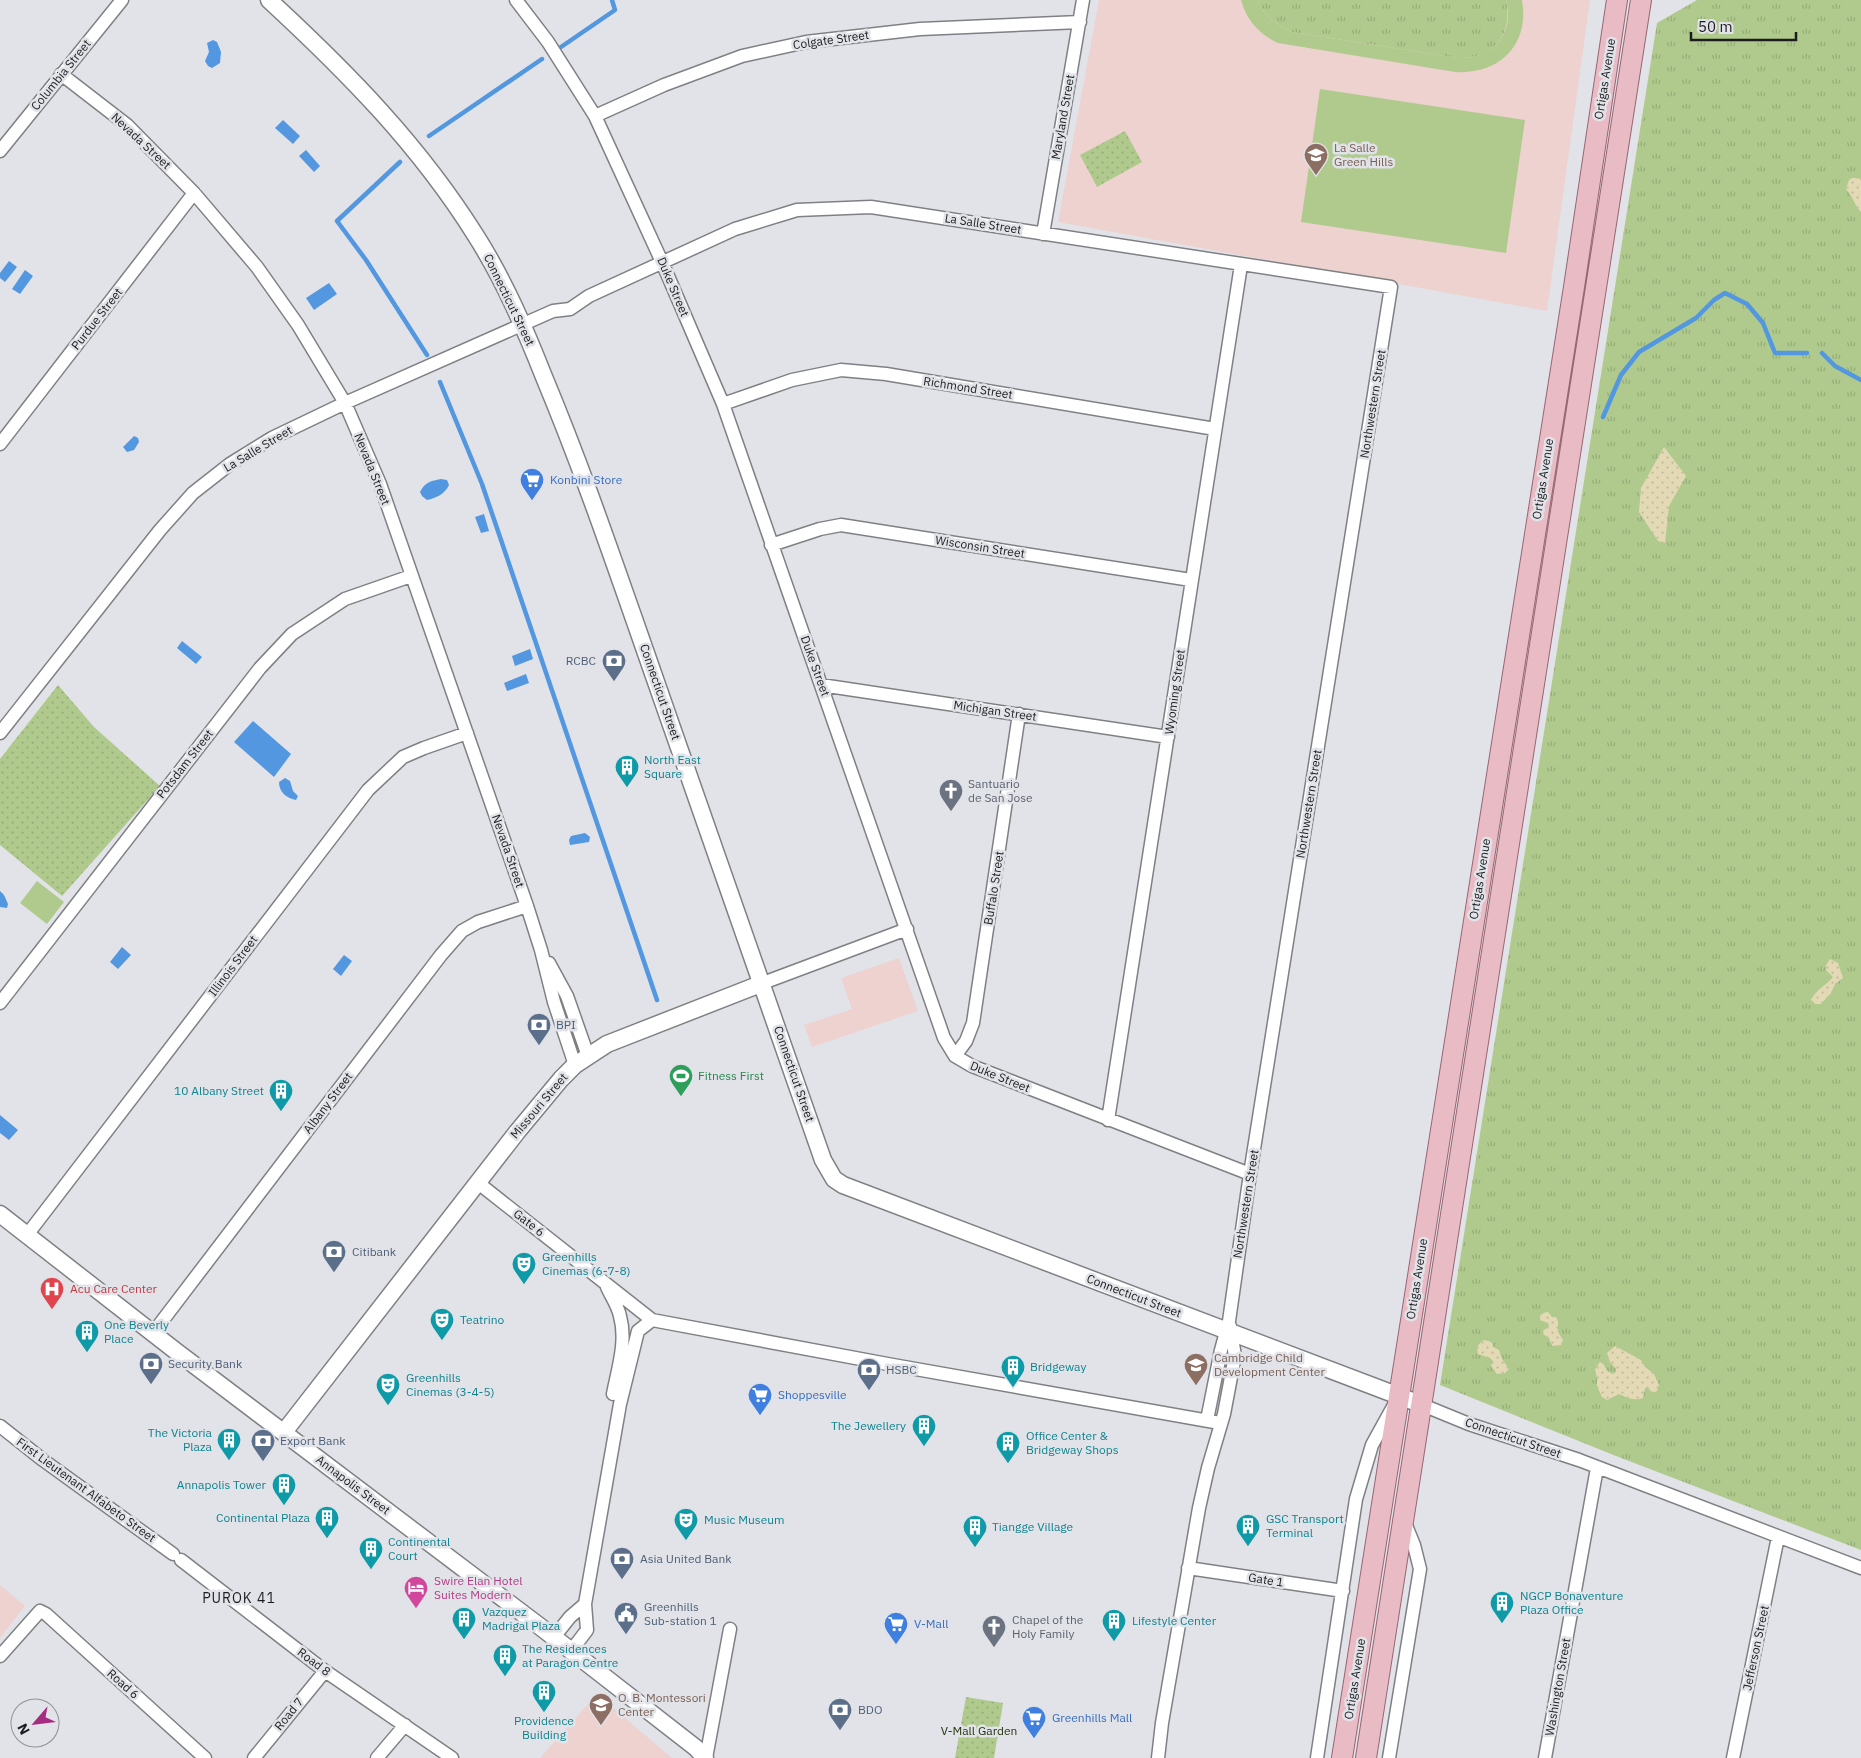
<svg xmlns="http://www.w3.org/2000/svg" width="1861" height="1758" font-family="'IBM Plex Sans',sans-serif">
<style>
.education{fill:#edd2cf}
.grass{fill:url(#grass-tufts)}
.sand{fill:url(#sand-dots)}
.park{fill:url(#park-dots)}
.pitch{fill:#b0ca8d}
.water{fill:#5297e0}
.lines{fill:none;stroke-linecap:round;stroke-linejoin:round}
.stream{stroke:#5297e0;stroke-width:4.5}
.minor-casing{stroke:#7e8084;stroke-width:15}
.tertiary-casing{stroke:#7e8084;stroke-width:19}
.primary-casing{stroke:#976672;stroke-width:22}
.minor{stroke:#fff;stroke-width:12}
.tertiary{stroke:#fff;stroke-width:16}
.primary{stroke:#e9bbc5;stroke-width:20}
.labels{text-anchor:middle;stroke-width:5;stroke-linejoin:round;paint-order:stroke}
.street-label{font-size:12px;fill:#1b1c1e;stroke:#e1e3e8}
.education-label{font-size:12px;fill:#785e54;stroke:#e1e3e8;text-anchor:start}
.shop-label{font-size:12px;fill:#366cbe;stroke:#e1e3e8;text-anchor:start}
.service-label{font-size:12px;fill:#4e5e75;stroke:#e1e3e8;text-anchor:start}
.culture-label{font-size:12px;fill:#0d838f;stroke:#e1e3e8;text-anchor:start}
.worship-label{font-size:12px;fill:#5b616d;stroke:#e1e3e8;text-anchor:start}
.leisure-label{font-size:12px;fill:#27864d;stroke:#e1e3e8;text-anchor:start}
.health-label{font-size:12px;fill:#be3a42;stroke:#e1e3e8;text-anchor:start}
.hotel-label{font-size:12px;fill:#b23c85;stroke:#e1e3e8;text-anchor:start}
.park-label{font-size:12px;fill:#25330c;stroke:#e1e3e8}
.neighbourhood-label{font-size:14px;letter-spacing:1px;fill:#1b1c1e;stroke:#e1e3e8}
</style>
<defs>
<pattern id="grass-tufts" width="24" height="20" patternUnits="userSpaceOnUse" patternTransform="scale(1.25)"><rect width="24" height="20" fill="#b0ca8d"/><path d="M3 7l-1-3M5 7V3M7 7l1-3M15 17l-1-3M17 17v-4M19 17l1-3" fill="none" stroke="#97ad79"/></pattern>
<pattern id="sand-dots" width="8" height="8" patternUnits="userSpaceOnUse" patternTransform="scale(1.25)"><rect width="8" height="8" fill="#e3dab5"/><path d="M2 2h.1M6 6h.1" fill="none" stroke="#c2ba9b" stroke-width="1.8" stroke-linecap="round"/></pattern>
<pattern id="park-dots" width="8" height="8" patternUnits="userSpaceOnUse" patternTransform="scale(1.25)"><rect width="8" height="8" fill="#b0ca8d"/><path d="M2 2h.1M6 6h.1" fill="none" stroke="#97ad79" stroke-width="1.8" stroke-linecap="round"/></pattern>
</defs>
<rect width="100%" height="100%" fill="#e1e3e8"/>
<path class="education" d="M1099,0h491l-43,311 -489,-89z
M899,958l19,53 -106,36 -8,-22 48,-16 -11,-31z
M0,1585l25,21 -25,32z
M597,1694l75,64h-132z"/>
<path class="grass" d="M1258,0h248c7,35 -12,59 -48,58l-166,-26c-16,-8 -27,-15 -34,-32z
M1697,0h164v1550l-245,-94 -176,-71 217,-1362z"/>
<path class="sand" d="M1852,178h7l2,3v31c-7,-8 -8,-15 -15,-23l3,-9z
M1664,447l22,29 -17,30 -4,37 -7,-2 -19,-29 2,-24z
M1830,959l8,4 5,15 -8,6 -4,9 -10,11h-6l-4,-4c5,-11 16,-15 22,-23l-7,-7v-5z
M1548,1312l4,5h4l2,4v11l5,8 -2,5 -9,1 -3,-8 -6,-4v-3l6,-5 -1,-3 -8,-3v-4l3,-3z
M1484,1340l8,2 1,5 6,3 3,9 7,10 -4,4 -8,1 -6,-8 2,-5 -3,-3 -12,-4c-2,-7 0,-10 6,-14z
M1615,1346l26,14 4,7 9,7 5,11 -2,6 -4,2 -5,-5h-3l-2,10c-10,3 -15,0 -24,-4l-12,6 -5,-3 -5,-11v-8l-2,-9 5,-7 3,1 4,8 6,3 3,-2v-3l-6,-7 -3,-9z"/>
<path class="park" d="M1125,131l17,31 -45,25 -17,-32z
M58,685l36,42 66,59 -98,110 -62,-51v-86z
M966,1697l37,6 -9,55h-39z"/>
<path class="pitch" d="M1241,0h17c7,17 18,24 34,32l166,26c35,1 57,-24 48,-58h16c8,45 -23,75 -67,72l-177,-29c-19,-9 -31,-22 -37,-43z
M1320,89l205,31 -19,133 -205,-31z
M37,881l27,21 -17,22 -27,-21z"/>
<path class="water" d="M213,40l4,2 4,10 -1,11 -8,5 -4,-2 -3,-5 4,-9 -2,-9z
M283,120l17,16 -7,8 -18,-16z
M306,150l14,16 -6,6 -15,-16z
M9,261l8,6 -12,15 -5,-4v-5z
M25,270l8,6 -13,18 -8,-5z
M329,283l8,11 -23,16 -8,-12z
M134,436l4,2 1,4 -5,8 -7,2 -4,-5z
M441,479l6,1 2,5c-4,9 -13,13 -22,15l-5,-4 -2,-4c5,-10 11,-11 21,-13z
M484,514l5,17 -8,2 -6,-16z
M182,641l20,16 -6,7 -19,-16z
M530,649l3,10 -18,7 -3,-10z
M526,674l3,9 -22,8 -3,-8z
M253,721l38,33 -17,23 -40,-35z
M285,778l5,3 3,10 5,5 -2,4c-10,-2 -17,-8 -17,-18z
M585,833l5,4 -1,5 -19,3 -1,-5 2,-4z
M0,891l4,4 4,9 -1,4 -7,-1z
M122,947l9,8 -13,14 -8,-7z
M344,955l8,6 -11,15 -8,-7z
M0,1115l18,15 -9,10 -9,-7z"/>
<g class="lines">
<path class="stream" d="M561,47l54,-37 -3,-10
M429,136l113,-77
M400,162l-63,59 29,39 61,95
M1822,353l13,13 26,14
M440,382l42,102 175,516
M1603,417l18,-42 18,-23 57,-34 18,-18 11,-7 22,11 16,19 12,30h32"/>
<defs>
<path id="minor" d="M516,0l32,42 47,74 67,146 61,142 221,634 11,18 17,10 278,108
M61,74l66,51 67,68 63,74 41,58 47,78 35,81 147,422 14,44 13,52 21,63
M595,116l69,-31 78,-29 64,-14 114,-13 160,-7
M0,151l122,-151
M1043,234l40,-234
M723,404l69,-24 49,-10 45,4 329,55
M0,444l194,-251
M771,545l49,-16 21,-4 350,55
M821,685l347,52
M0,733l160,-203 33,-37 37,-29 42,-26 73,-35 208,-92 17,-2 19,-13 146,-67 62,-19 74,-3 520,80 -141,887 -21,147 -8,29 -14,70
M549,963l18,33 21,60
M763,983l144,-54
M0,1003l260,-335 32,-34 53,-35 66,-23
M955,1056l11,-15 7,-18 46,-309
M1108,1120l133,-855
M477,1182l175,138 241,45 327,58
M27,1235l341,-445 35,-33 21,-9 43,-15
M607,1287c4,9 11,19 13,29 7,26 -2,52 -7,78
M153,1333l288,-378 21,-24 16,-9 49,-16
M1420,1404l49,20 110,36 282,108
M0,1426l43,34 130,94
M181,1560l144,111 127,87
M1188,1568l155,23
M554,1637l16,-20 15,-13
M571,1651l16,-21 -2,-26 35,-200 18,-73 14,-11
M0,1656l40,-45 6,3 159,144
M254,1758l71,-87
M377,1758l28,-33
M706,1758l24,-129
M1158,1758l4,-35 37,-215 9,-40 16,-54 11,-58 -5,-30
M1317,1758l39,-259 16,-54 21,-38
M1389,1758l31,-189 -6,-24 -9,-22
M1545,1758l52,-290
M1733,1758l45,-221"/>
<path id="tertiary" d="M269,0c79,73 150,145 207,236 28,44 49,93 68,141 33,79 61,159 89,239 64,182 128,363 190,544l11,19 9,6 577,219
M0,1214l177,138 361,273 158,123 9,10
M284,1432l233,-300 44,-53 14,-14 32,-21 156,-61"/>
<path id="primary" d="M1342,1758l232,-1471 43,-287
M1366,1758l275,-1758"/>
</defs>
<use href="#minor" class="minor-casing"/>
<use href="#tertiary" class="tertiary-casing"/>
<use href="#primary" class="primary-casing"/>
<use href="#minor" class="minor"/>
<use href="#tertiary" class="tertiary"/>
<use href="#primary" class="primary"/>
</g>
<defs>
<symbol id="school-pin" viewBox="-11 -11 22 30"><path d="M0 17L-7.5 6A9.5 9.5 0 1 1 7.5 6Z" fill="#8d6e63" stroke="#e1e3e8"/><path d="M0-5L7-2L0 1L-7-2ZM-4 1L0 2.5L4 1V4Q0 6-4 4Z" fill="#fff"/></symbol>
<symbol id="supermarket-pin" viewBox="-11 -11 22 30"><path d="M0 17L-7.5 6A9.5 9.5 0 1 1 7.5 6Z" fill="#3f7fe0" stroke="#e1e3e8"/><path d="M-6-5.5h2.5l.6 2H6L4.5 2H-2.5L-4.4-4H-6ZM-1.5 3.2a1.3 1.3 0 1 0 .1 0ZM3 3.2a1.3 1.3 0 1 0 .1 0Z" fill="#fff"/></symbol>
<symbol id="bank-pin" viewBox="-11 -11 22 30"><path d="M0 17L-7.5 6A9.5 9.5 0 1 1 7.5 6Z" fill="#5c6f8a" stroke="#e1e3e8"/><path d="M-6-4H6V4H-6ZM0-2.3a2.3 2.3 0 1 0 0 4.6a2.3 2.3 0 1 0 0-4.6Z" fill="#fff"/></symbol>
<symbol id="building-pin" viewBox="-11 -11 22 30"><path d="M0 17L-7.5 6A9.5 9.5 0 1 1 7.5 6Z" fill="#0f9aa8" stroke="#e1e3e8"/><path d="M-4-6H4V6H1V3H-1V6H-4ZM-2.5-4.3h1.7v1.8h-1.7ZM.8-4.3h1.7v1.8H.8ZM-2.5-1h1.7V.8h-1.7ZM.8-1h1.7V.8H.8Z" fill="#fff"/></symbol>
<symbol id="church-pin" viewBox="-11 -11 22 30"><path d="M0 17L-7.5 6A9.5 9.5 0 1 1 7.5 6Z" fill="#6b7280" stroke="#e1e3e8"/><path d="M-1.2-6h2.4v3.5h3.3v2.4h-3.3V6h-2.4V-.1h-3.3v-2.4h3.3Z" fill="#fff"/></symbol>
<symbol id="stadium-pin" viewBox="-11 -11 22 30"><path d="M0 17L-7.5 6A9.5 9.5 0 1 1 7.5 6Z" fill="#2e9e5b" stroke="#e1e3e8"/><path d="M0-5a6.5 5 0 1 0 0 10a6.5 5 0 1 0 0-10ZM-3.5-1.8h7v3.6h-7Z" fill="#fff"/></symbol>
<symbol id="theatre-pin" viewBox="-11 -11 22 30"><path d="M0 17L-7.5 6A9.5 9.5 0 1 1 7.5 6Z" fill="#0f9aa8" stroke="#e1e3e8"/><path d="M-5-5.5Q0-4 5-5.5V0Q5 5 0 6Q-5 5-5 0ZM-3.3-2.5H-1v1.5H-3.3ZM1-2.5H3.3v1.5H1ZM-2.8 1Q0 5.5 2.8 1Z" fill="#fff"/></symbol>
<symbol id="hospital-pin" viewBox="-11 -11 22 30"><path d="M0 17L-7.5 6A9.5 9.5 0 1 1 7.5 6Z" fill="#e0444e" stroke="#e1e3e8"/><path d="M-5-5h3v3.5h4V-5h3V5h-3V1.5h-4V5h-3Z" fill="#fff"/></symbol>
<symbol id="hotel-pin" viewBox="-11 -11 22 30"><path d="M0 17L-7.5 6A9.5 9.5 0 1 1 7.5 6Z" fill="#d1479c" stroke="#e1e3e8"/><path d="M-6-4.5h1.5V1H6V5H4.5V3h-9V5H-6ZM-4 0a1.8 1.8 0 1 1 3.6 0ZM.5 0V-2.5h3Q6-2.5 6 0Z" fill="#fff"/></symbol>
<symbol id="civic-pin" viewBox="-11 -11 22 30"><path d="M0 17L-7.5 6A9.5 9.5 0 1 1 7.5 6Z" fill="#5c6f8a" stroke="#e1e3e8"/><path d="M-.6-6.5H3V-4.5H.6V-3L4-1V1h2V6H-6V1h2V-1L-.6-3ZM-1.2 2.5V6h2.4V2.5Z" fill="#fff"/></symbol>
</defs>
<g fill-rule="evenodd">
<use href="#school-pin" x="1302" y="141" width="28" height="38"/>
<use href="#supermarket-pin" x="518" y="466" width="28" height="38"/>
<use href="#bank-pin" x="600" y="647" width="28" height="38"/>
<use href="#building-pin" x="613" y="753" width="28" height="38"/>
<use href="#church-pin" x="937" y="777" width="28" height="38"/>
<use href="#bank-pin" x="525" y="1011" width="28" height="38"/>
<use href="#stadium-pin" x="667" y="1062" width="28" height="38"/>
<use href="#building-pin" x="267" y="1077" width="28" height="38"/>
<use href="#bank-pin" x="320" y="1238" width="28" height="38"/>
<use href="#theatre-pin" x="510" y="1250" width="28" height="38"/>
<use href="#hospital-pin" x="38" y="1275" width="28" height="38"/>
<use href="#theatre-pin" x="428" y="1306" width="28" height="38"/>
<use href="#building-pin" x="73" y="1318" width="28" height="38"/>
<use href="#bank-pin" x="137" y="1350" width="28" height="38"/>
<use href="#school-pin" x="1182" y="1351" width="28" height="38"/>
<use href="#building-pin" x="999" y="1353" width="28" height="38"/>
<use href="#bank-pin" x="855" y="1356" width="28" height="38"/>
<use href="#theatre-pin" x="374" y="1371" width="28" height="38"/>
<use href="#supermarket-pin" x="746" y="1381" width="28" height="38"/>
<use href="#building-pin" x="910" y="1412" width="28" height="38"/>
<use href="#building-pin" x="215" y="1426" width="28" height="38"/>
<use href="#bank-pin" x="249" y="1427" width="28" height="38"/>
<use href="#building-pin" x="994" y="1429" width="28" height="38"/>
<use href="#building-pin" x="270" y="1471" width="28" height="38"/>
<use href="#building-pin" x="313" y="1504" width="28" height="38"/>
<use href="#theatre-pin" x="672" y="1506" width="28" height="38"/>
<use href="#building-pin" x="1234" y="1512" width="28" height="38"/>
<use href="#building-pin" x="961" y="1513" width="28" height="38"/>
<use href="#building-pin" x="357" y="1535" width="28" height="38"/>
<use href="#bank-pin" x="608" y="1545" width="28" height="38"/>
<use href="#hotel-pin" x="402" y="1574" width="28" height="38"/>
<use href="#building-pin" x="1488" y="1589" width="28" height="38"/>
<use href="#civic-pin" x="612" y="1600" width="28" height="38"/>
<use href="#building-pin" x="450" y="1605" width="28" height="38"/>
<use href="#building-pin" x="1100" y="1607" width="28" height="38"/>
<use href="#supermarket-pin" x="882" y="1610" width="28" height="38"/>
<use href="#church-pin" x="980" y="1613" width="28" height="38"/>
<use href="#building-pin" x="491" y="1642" width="28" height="38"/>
<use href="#building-pin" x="530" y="1678" width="28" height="38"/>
<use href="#school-pin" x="587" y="1691" width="28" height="38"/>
<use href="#bank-pin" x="826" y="1696" width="28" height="38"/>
<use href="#supermarket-pin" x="1020" y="1704" width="28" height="38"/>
</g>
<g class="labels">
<g class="street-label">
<text transform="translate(831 40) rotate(-8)" y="4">Colgate Street</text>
<text transform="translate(61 75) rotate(-51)" y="4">Columbia Street</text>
<text transform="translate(1605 79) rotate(-81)" y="4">Ortigas Avenue</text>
<text transform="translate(1063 117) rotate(-80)" y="4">Maryland Street</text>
<text transform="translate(141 141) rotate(43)" y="4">Nevada Street</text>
<text transform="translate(983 224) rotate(9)" y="4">La Salle Street</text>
<text transform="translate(673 287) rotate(67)" y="4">Duke Street</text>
<text transform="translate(509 300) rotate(64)" y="4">Connecticut Street</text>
<text transform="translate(97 319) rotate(-52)" y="4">Purdue Street</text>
<text transform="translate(968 388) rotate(9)" y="4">Richmond Street</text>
<text transform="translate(1373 404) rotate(-81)" y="4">Northwestern Street</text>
<text transform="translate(258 449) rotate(-31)" y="4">La Salle Street</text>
<text transform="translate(372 469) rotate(68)" y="4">Nevada Street</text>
<text transform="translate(1543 479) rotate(-81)" y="4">Ortigas Avenue</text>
<text transform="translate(980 547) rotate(9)" y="4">Wisconsin Street</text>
<text transform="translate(815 666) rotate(70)" y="4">Duke Street</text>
<text transform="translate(660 692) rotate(71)" y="4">Connecticut Street</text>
<text transform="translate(1175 692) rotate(-82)" y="4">Wyoming Street</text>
<text transform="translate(995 711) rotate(8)" y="4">Michigan Street</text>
<text transform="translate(185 764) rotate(-52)" y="4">Potsdam Street</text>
<text transform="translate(1309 804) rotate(-81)" y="4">Northwestern Street</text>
<text transform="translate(508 851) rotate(71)" y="4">Nevada Street</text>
<text transform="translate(1480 879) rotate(-81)" y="4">Ortigas Avenue</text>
<text transform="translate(994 888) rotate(-81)" y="4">Buffalo Street</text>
<text transform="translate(233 966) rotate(-53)" y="4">Illinois Street</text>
<text transform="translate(794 1074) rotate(71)" y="4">Connecticut Street</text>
<text transform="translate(1000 1077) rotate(22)" y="4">Duke Street</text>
<text transform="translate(328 1103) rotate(-53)" y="4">Albany Street</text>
<text transform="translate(539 1106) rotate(-50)" y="4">Missouri Street</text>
<text transform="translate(1246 1204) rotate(-81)" y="4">Northwestern Street</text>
<text transform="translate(529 1223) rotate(38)" y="4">Gate 6</text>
<text transform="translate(1417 1279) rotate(-81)" y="4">Ortigas Avenue</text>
<text transform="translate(1134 1296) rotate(21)" y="4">Connecticut Street</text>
<text transform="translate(1513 1438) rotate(19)" y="4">Connecticut Street</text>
<text transform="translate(353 1485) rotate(37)" y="4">Annapolis Street</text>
<text transform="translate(86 1490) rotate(36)" y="4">First Lieutenant Alfabeto Street</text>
<text transform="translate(1266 1580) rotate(9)" y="4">Gate 1</text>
<text transform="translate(1756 1648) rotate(-78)" y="4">Jefferson Street</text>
<text transform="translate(314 1662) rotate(37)" y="4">Road 8</text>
<text transform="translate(1355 1679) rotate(-81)" y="4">Ortigas Avenue</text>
<text transform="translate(123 1684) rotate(42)" y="4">Road 6</text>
<text transform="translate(1558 1687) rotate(-80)" y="4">Washington Street</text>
<text transform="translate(289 1714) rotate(-51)" y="4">Road 7</text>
</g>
<g class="education-label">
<text x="1334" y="152">La Salle<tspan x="1334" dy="14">Green Hills</tspan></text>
<text x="1214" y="1362">Cambridge Child<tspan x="1214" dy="14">Development Center</tspan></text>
<text x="618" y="1702">O. B. Montessori<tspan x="618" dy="14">Center</tspan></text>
</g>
<g class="shop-label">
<text x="550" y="484">Konbini Store</text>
<text x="778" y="1399">Shoppesville</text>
<text x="914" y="1628">V-Mall</text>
<text x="1052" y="1722">Greenhills Mall</text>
</g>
<g class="service-label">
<text x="596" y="665" text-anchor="end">RCBC</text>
<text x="556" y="1029">BPI</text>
<text x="352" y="1256">Citibank</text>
<text x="168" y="1368">Security Bank</text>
<text x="886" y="1374">HSBC</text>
<text x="280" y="1445">Export Bank</text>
<text x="640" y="1563">Asia United Bank</text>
<text x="644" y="1611">Greenhills<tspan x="644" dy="14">Sub-station 1</tspan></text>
<text x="858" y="1714">BDO</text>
</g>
<g class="culture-label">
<text x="644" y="764">North East<tspan x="644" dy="14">Square</tspan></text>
<text x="264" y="1095" text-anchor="end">10 Albany Street</text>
<text x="542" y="1261">Greenhills<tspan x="542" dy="14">Cinemas (6-7-8)</tspan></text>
<text x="460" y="1324">Teatrino</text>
<text x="104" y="1329">One Beverly<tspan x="104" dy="14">Place</tspan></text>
<text x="1030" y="1371">Bridgeway</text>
<text x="406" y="1382">Greenhills<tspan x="406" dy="14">Cinemas (3-4-5)</tspan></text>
<text x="906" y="1430" text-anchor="end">The Jewellery</text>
<text x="212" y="1437" text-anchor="end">The Victoria<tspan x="212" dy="14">Plaza</tspan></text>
<text x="1026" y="1440">Office Center &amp;<tspan x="1026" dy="14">Bridgeway Shops</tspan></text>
<text x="266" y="1489" text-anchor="end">Annapolis Tower</text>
<text x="310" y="1522" text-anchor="end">Continental Plaza</text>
<text x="1266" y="1523">GSC Transport<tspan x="1266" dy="14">Terminal</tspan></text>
<text x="704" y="1524">Music Museum</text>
<text x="992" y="1531">Tiangge Village</text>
<text x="388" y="1546">Continental<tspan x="388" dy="14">Court</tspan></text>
<text x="1520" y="1600">NGCP Bonaventure<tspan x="1520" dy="14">Plaza Office</tspan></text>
<text x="482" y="1616">Vazquez<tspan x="482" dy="14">Madrigal Plaza</tspan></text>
<text x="1132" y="1625">Lifestyle Center</text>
<text x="522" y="1653">The Residences<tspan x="522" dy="14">at Paragon Centre</tspan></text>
<text x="544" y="1725" text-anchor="middle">Providence<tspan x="544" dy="14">Building</tspan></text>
</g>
<g class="worship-label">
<text x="968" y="788">Santuario<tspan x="968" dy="14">de San Jose</tspan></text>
<text x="1012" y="1624">Chapel of the<tspan x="1012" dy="14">Holy Family</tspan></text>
</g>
<g class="leisure-label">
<text x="698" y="1080">Fitness First</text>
</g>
<g class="health-label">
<text x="70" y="1293">Acu Care Center</text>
</g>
<g class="hotel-label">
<text x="434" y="1585">Swire Elan Hotel<tspan x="434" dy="14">Suites Modern</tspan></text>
</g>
<g class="park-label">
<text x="979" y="1735">V-Mall Garden</text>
</g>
<g class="neighbourhood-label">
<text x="239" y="1603">PUROK 41</text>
</g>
</g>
<g transform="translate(35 1723) rotate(242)"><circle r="24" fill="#e1e3e8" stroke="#929397"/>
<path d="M0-4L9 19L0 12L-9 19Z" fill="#a52c81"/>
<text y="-8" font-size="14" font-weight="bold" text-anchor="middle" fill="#1b1c1e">N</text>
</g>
<path d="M1691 32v8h105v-8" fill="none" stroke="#1b1c1e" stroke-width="2.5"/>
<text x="1698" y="32" font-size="15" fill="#1b1c1e" stroke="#e1e3e8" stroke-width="4" paint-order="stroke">50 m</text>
</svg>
